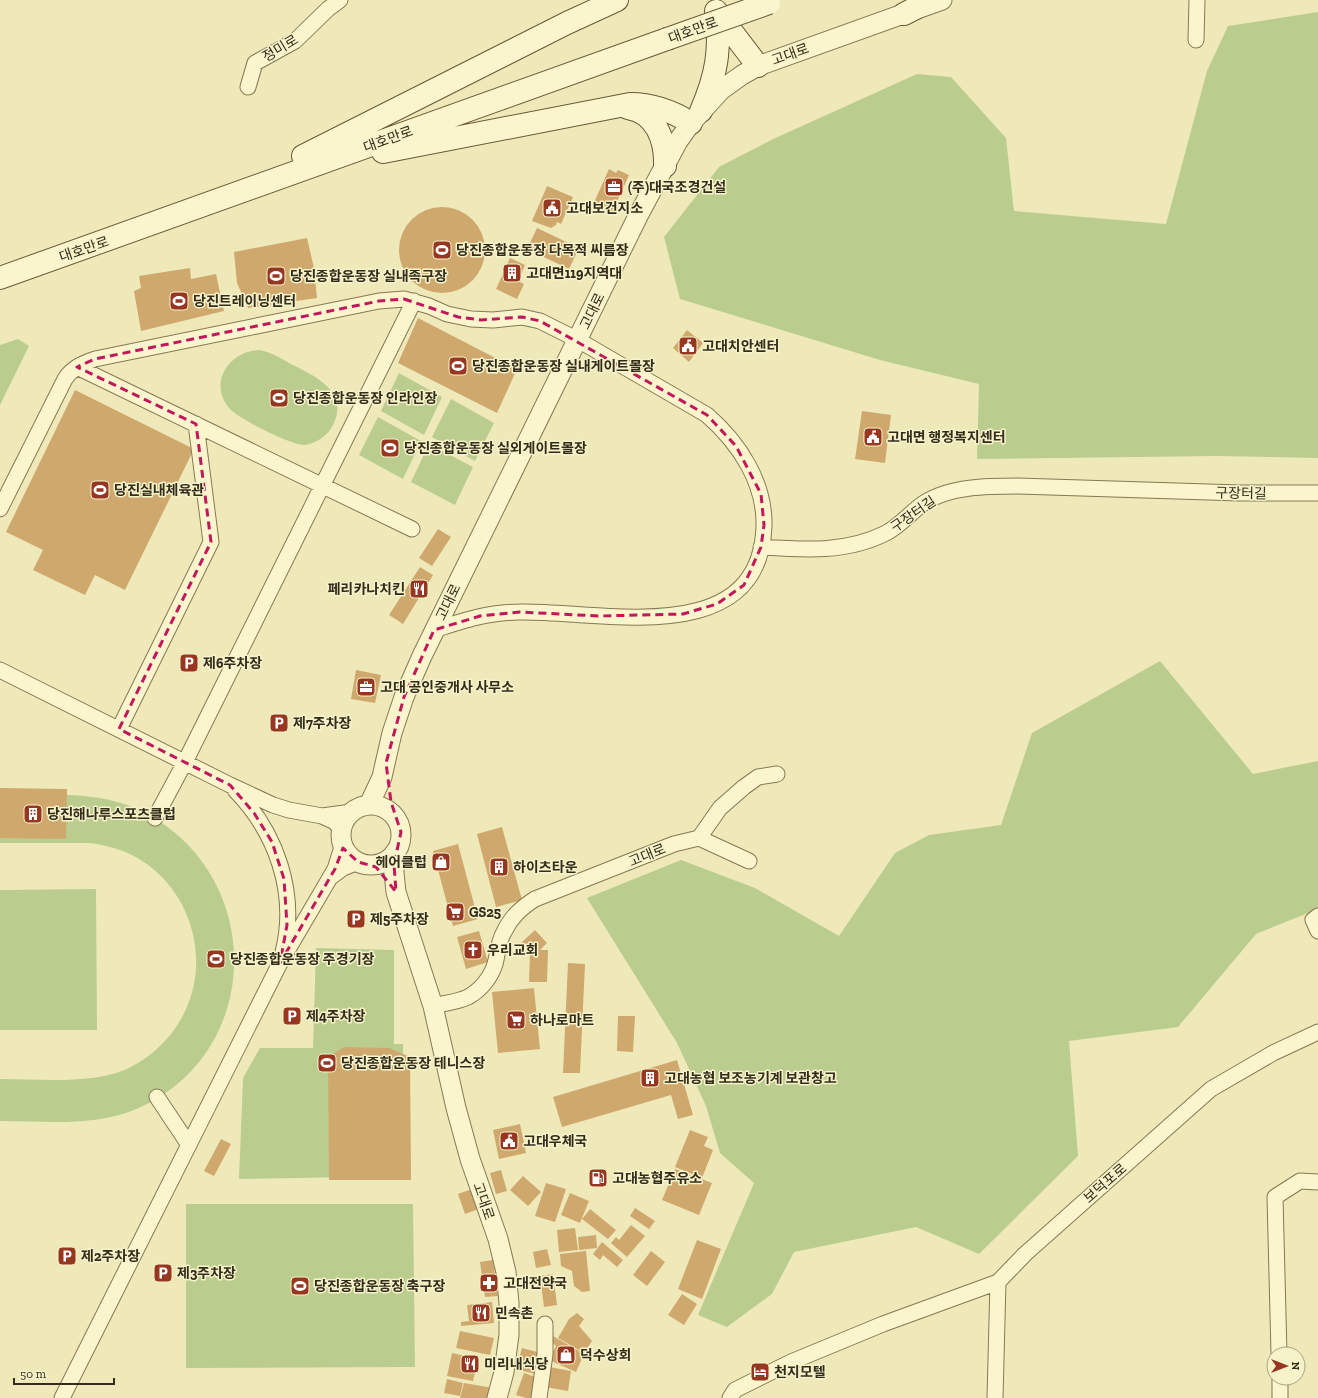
<svg xmlns="http://www.w3.org/2000/svg" width="1318" height="1398" font-family="'Zilla Slab','Noto Sans KR',serif">
<style>
.green{fill:#bacd8e}
.building{fill:#cfa86e}
.lines{fill:none;stroke-linecap:round;stroke-linejoin:round}
.minor-casing{stroke:#867854;stroke-width:17}
.tertiary-casing{stroke:#867854;stroke-width:21}
.secondary-casing{stroke:#685938;stroke-width:24}
.minor{stroke:#faf5cd;stroke-width:15}
.tertiary{stroke:#faf5cd;stroke-width:19}
.secondary{stroke:#faf5cd;stroke-width:22}
.secondary-bridge-casing{stroke:#685938;stroke-width:24;stroke-linecap:butt}
.secondary-bridge{stroke:#faf5cd;stroke-width:22}
.marked{fill:none;stroke:#c2185b;stroke-width:3;stroke-dasharray:8 5;stroke-linejoin:round}
.labels{text-anchor:middle;stroke-width:3;stroke-linejoin:round;paint-order:stroke}
.street-label{font-size:14px;fill:#342c1a;stroke:#f6f2ca}
.poi-label{font-size:14px;font-weight:bold;fill:#342c1a;stroke:#f6f2ca;text-anchor:start}
</style>
<rect width="100%" height="100%" fill="#efe9ba"/>
<path class="green" d="M1318,12v446l-101,-2 -240,3 2,-75 -99,-24 -200,-61 -16,-62 55,-70 52,-27 146,-66 34,3 55,61 8,73 152,13 41,-153 21,-45z
M18,339l11,7 -29,59v-60z
M259,350c13,2 24,10 36,16 24,12 55,28 37,61 -6,10 -16,16 -27,18 -13,1 -68,-27 -76,-37 -21,-25 0,-57 30,-58z
M399,373l43,24 -18,38 -43,-24z
M451,399l43,24 -19,38 -43,-24z
M378,417l43,24 -18,38 -44,-24z
M429,444l44,23 -18,38 -44,-23z
M1160,661l93,113 65,-13v148l-62,25 -78,93 -109,14 9,115 -99,98 -63,-27 -122,25 -22,42 -45,33 -29,-12 56,-132 -34,-30 -14,-47 -29,-63 -90,-145 94,-38 74,28 84,48 56,-83 34,-18 72,-10 31,-92z
M0,795c51,0 105,-6 151,21 117,68 110,242 -17,294 -43,17 -89,11 -134,11v-42c40,0 93,6 129,-11 22,-11 40,-28 52,-49 35,-61 7,-142 -58,-168 -11,-4 -23,-7 -35,-8h-88z
M96,889l1,141h-97v-140z
M316,948l78,2v94h9v132l-164,3 4,-101 17,-30h53z
M186,1204h227l2,163 -229,1z"/>
<path class="building" d="M609,169l7,4 2,-3 11,5 -18,40 -19,-8z
M547,186l26,11 -12,27 -4,-2 -1,3 -5,3 -19,-7z
M399 250a43 43 0 1 1 86 0a43 43 0 1 1-86 0Z
M537,228l42,20 -10,21 -42,-20z
M307,238l7,30 3,30 -69,10 -11,-25 -3,-31z
M510,258l15,7 -7,16 6,3 -7,15 -21,-10z
M190,268l1,11 25,-5 8,37 -83,20 -7,-40 7,-3 -2,-12z
M418,318l99,51 -20,44 -99,-50z
M687,330l16,13 -14,19 -16,-14z
M75,390l119,59 -69,141 -30,-15 -10,20 -52,-25 10,-20 -37,-18z
M862,411l29,4 -6,48 -30,-4z
M438,529l13,8 -19,29 -13,-8z
M420,567l13,8 -30,49 -14,-9z
M356,670l25,5 -6,28 -24,-4z
M0,788l67,1 -1,50 -66,-1z
M502,827l20,73 -26,7 -19,-73z
M458,844l20,75 -25,7 -20,-75z
M535,930l12,13 -7,7h8l-1,32h-18l1,-31 -8,-9z
M479,931l9,31 -22,7 -9,-32z
M568,963l17,1 -5,109h-17z
M534,988l6,61 -42,4 -6,-61z
M618,1016h17l-2,36 -16,-1z
M344,1047l45,1 21,9 1,123h-82l-1,-123z
M677,1060l16,55 -15,4 -7,-24 -109,32 -9,-30z
M520,1124l6,29 -27,6 -6,-29z
M690,1130l18,7 -4,9 9,4 -11,28 -27,-11z
M221,1139l10,5 -17,32 -10,-5z
M675,1169l37,14 -13,32 -37,-15z
M501,1170l6,21 -11,3 -6,-21z
M523,1176l18,16 -13,14 -18,-16z
M546,1183l20,6 -11,33 -20,-6z
M472,1189l7,20 -14,5 -7,-20z
M570,1193l19,8 -9,22 -19,-8z
M635,1208l20,13 -6,8 -19,-13z
M590,1209l26,21 -8,9 -26,-20z
M631,1225l14,11 -18,21 -16,-14 5,-6 3,3z
M575,1228l3,22 -19,2 -2,-22z
M596,1235l1,13 -18,2 -1,-13z
M697,1240l24,9 -19,50 -24,-10z
M602,1242l21,18 -6,7 -14,-12 -3,5 -7,-6z
M547,1249l4,16 -15,3 -3,-16z
M586,1251l4,40 -8,1 -8,-6 -2,-15 -11,-5 -1,-12z
M651,1251l14,11 -18,24 -14,-11z
M493,1260l5,36 -13,1 -5,-35z
M553,1274l4,31 -13,2 -4,-31z
M682,1294l15,10 -13,21 -16,-10z
M492,1302l2,21 -33,3v-4l8,-1 -2,-16z
M577,1313l7,6 -5,7 13,15 -8,12 -26,-15 11,-19z
M460,1331l34,7 -4,17 -34,-7z
M553,1336l31,18 -8,18 -27,-12 7,-14 -5,-5z
M522,1348l19,5 -6,21 -19,-5z
M452,1353l26,6 -5,22 -26,-5z
M549,1367l22,4 -3,20 -23,-4z
M524,1373l15,5 -7,20h-6l-10,-3z
M447,1379l16,4 -3,13 -16,-3z
M464,1383l29,5 -3,10h-30z"/>
<g class="lines">
<defs>
<path id="minor" d="M1196,40l1,-40
M248,87l7,-24 40,-22 33,-32 12,-9
M77,367l335,162
M0,509l65,-130c7,-11 18,-16 30,-20l284,-58 25,-2 25,7 18,8 24,5 22,1 29,-3 18,4 38,19 129,75c32,28 58,67 57,111 -4,126 -165,84 -245,86 -30,0 -57,9 -85,18
M761,547c43,3 86,6 125,-14 15,-8 25,-21 38,-30 26,-17 65,-17 94,-17l222,7h78
M0,670l230,115 43,20 16,5 33,6 30,-4
M119,729l92,-187 -15,-118
M235,790c41,42 63,103 48,162
M322,816l13,6 7,9
M155,818l30,-56 229,-461
M699,838l50,23
M331,877l12,-9 15,-6
M1318,916l-5,4 5,11
M433,1006c11,-3 25,-4 35,-9 13,-7 23,-20 27,-33 3,-11 3,-22 9,-32 7,-15 17,-24 31,-33l139,-55 25,-6 21,-30 24,-21 14,-10 19,-3
M157,1097l32,48
M1279,1354l-4,-157 25,-16 18,1
M1280,1378v20
M62,1398l218,-435 55,-94 8,-25
M539,1398l6,-44v-30
M730,1398l5,-8 56,-28 92,-38 115,-42
M995,1398l3,-116 27,-28 186,-165 62,-36 45,-21"/>
<path id="tertiary" d="M369,805l13,-28 10,-44 12,-36 18,-41 216,-440 40,-75 13,-18 30,-33 21,-15 16,-9 184,-66
M341 835a30 30 0 1 1 60 0a30 30 0 1 1-60 0Z
M395,852l-1,21 2,19 37,114 23,102 14,51 28,80 8,33 3,31v32l-5,37 -7,26"/>
<path id="secondary" d="M716,11l42,55
M904,14l27,-14
M628,108c28,4 38,33 37,58
M701,111c16,-37 19,-59 16,-99
M383,152l247,-48c22,0 42,7 61,19
M303,156l264,-133 50,-23
M0,278l667,-239"/>
</defs>
<use href="#minor" class="minor-casing"/>
<use href="#tertiary" class="tertiary-casing"/>
<use href="#secondary" class="secondary-casing"/>
<use href="#minor" class="minor"/>
<use href="#tertiary" class="tertiary"/>
<use href="#secondary" class="secondary"/>
<defs>
<path id="secondary-bridge" d="M667,39l102,-36"/>
</defs>
<use href="#secondary-bridge" class="secondary-bridge-casing"/>
<use href="#secondary-bridge" class="secondary-bridge"/>
</g>
<path class="marked" d="M404,299l54,18 23,3 41,-3 18,4 167,94 29,31 25,48 3,31 -3,22 -17,38 -27,19 -34,10 -85,2 -78,-4 -40,4 -46,14 -30,67 -18,66 5,39 10,30 -7,32 2,28 -20,-25 -18,-5 -15,-14 -8,21 -55,94 7,-38 -3,-46 -12,-37 -18,-29 -24,-28 -111,-56 92,-187 -15,-118 -119,-57 18,-8 284,-58z"/>
<defs>
<symbol id="office-square" viewBox="-11 -11 22 22"><rect x="-9" y="-9" width="18" height="18" rx="4" fill="#973722" stroke="#f6f2ca"/><path d="M-6-3h4V-5.5h4V-3h4V5H-6ZM-1-4.5V-3h2v-1.5ZM-6 0V1H6V0Z" fill="#fff"/></symbol>
<symbol id="civic-square" viewBox="-11 -11 22 22"><rect x="-9" y="-9" width="18" height="18" rx="4" fill="#973722" stroke="#f6f2ca"/><path d="M-.6-6.5H3V-4.5H.6V-3L4-1V1h2V6H-6V1h2V-1L-.6-3ZM-1.2 2.5V6h2.4V2.5Z" fill="#fff"/></symbol>
<symbol id="stadium-square" viewBox="-11 -11 22 22"><rect x="-9" y="-9" width="18" height="18" rx="4" fill="#973722" stroke="#f6f2ca"/><path d="M0-5a6.5 5 0 1 0 0 10a6.5 5 0 1 0 0-10ZM-3.5-1.8h7v3.6h-7Z" fill="#fff"/></symbol>
<symbol id="building-square" viewBox="-11 -11 22 22"><rect x="-9" y="-9" width="18" height="18" rx="4" fill="#973722" stroke="#f6f2ca"/><path d="M-4-6H4V6H1V3H-1V6H-4ZM-2.5-4.3h1.7v1.8h-1.7ZM.8-4.3h1.7v1.8H.8ZM-2.5-1h1.7V.8h-1.7ZM.8-1h1.7V.8H.8Z" fill="#fff"/></symbol>
<symbol id="restaurant-square" viewBox="-11 -11 22 22"><rect x="-9" y="-9" width="18" height="18" rx="4" fill="#973722" stroke="#f6f2ca"/><path d="M-5-6h1v4h1v-4h1v4h1v-4h1v5L-1.5 .5V6h-2V.5L-5-1ZM5-6V6H3V1.5H1.5Q1.5-4 5-6Z" fill="#fff"/></symbol>
<symbol id="parking-square" viewBox="-11 -11 22 22"><rect x="-9" y="-9" width="18" height="18" rx="4" fill="#973722" stroke="#f6f2ca"/><path d="M-3.5-5.5H1a3.5 3.5 0 0 1 0 7H-1V5.5H-3.5ZM-1-3.4V-.6H.8a1.4 1.4 0 0 0 0-2.8Z" fill="#fff"/></symbol>
<symbol id="shop-square" viewBox="-11 -11 22 22"><rect x="-9" y="-9" width="18" height="18" rx="4" fill="#973722" stroke="#f6f2ca"/><path d="M-5-2.5h2.3a2.7 3.5 0 0 1 5.4 0H5L5.5 6h-11ZM-1.5-2.5h3a1.5 2.3 0 0 0-3 0Z" fill="#fff"/></symbol>
<symbol id="supermarket-square" viewBox="-11 -11 22 22"><rect x="-9" y="-9" width="18" height="18" rx="4" fill="#973722" stroke="#f6f2ca"/><path d="M-6-5.5h2.5l.6 2H6L4.5 2H-2.5L-4.4-4H-6ZM-1.5 3.2a1.3 1.3 0 1 0 .1 0ZM3 3.2a1.3 1.3 0 1 0 .1 0Z" fill="#fff"/></symbol>
<symbol id="church-square" viewBox="-11 -11 22 22"><rect x="-9" y="-9" width="18" height="18" rx="4" fill="#973722" stroke="#f6f2ca"/><path d="M-1.2-6h2.4v3.5h3.3v2.4h-3.3V6h-2.4V-.1h-3.3v-2.4h3.3Z" fill="#fff"/></symbol>
<symbol id="fuel-square" viewBox="-11 -11 22 22"><rect x="-9" y="-9" width="18" height="18" rx="4" fill="#973722" stroke="#f6f2ca"/><path d="M-5.5-6h7V0h2V4h1.3V-2.5L3-4.5l.8-.8L6-3V5H2.5V1h-1V6h-7ZM-4.2-4.7v3.2H.2V-4.7Z" fill="#fff"/></symbol>
<symbol id="pharmacy-square" viewBox="-11 -11 22 22"><rect x="-9" y="-9" width="18" height="18" rx="4" fill="#973722" stroke="#f6f2ca"/><path d="M-2-6h4v4h4v4h-4v4h-4v-4h-4v-4h4Z" fill="#fff"/></symbol>
<symbol id="hotel-square" viewBox="-11 -11 22 22"><rect x="-9" y="-9" width="18" height="18" rx="4" fill="#973722" stroke="#f6f2ca"/><path d="M-6-4.5h1.5V1H6V5H4.5V3h-9V5H-6ZM-4 0a1.8 1.8 0 1 1 3.6 0ZM.5 0V-2.5h3Q6-2.5 6 0Z" fill="#fff"/></symbol>
</defs>
<g fill-rule="evenodd">
<use href="#office-square" x="603" y="176" width="22" height="22"/>
<use href="#civic-square" x="541" y="197" width="22" height="22"/>
<use href="#stadium-square" x="431" y="239" width="22" height="22"/>
<use href="#building-square" x="501" y="262" width="22" height="22"/>
<use href="#stadium-square" x="265" y="265" width="22" height="22"/>
<use href="#stadium-square" x="168" y="290" width="22" height="22"/>
<use href="#civic-square" x="677" y="335" width="22" height="22"/>
<use href="#stadium-square" x="447" y="355" width="22" height="22"/>
<use href="#stadium-square" x="268" y="387" width="22" height="22"/>
<use href="#civic-square" x="862" y="426" width="22" height="22"/>
<use href="#stadium-square" x="379" y="437" width="22" height="22"/>
<use href="#stadium-square" x="89" y="479" width="22" height="22"/>
<use href="#restaurant-square" x="408" y="578" width="22" height="22"/>
<use href="#parking-square" x="178" y="652" width="22" height="22"/>
<use href="#office-square" x="355" y="676" width="22" height="22"/>
<use href="#parking-square" x="268" y="712" width="22" height="22"/>
<use href="#building-square" x="22" y="803" width="22" height="22"/>
<use href="#shop-square" x="430" y="851" width="22" height="22"/>
<use href="#building-square" x="488" y="856" width="22" height="22"/>
<use href="#supermarket-square" x="444" y="901" width="22" height="22"/>
<use href="#parking-square" x="345" y="908" width="22" height="22"/>
<use href="#church-square" x="462" y="939" width="22" height="22"/>
<use href="#stadium-square" x="205" y="948" width="22" height="22"/>
<use href="#parking-square" x="281" y="1005" width="22" height="22"/>
<use href="#supermarket-square" x="505" y="1009" width="22" height="22"/>
<use href="#stadium-square" x="316" y="1052" width="22" height="22"/>
<use href="#building-square" x="639" y="1067" width="22" height="22"/>
<use href="#civic-square" x="498" y="1130" width="22" height="22"/>
<use href="#fuel-square" x="587" y="1167" width="22" height="22"/>
<use href="#parking-square" x="56" y="1245" width="22" height="22"/>
<use href="#parking-square" x="152" y="1262" width="22" height="22"/>
<use href="#pharmacy-square" x="478" y="1272" width="22" height="22"/>
<use href="#stadium-square" x="289" y="1275" width="22" height="22"/>
<use href="#restaurant-square" x="470" y="1302" width="22" height="22"/>
<use href="#shop-square" x="555" y="1344" width="22" height="22"/>
<use href="#restaurant-square" x="459" y="1353" width="22" height="22"/>
<use href="#hotel-square" x="749" y="1361" width="22" height="22"/>
</g>
<g class="labels">
<g class="street-label">
<text transform="translate(693 30) rotate(-20)" y="5">대호만로</text>
<text transform="translate(280 48) rotate(-31)" y="5">정미로</text>
<text transform="translate(790 54) rotate(-20)" y="5">고대로</text>
<text transform="translate(388 139) rotate(-20)" y="5">대호만로</text>
<text transform="translate(84 249) rotate(-19)" y="5">대호만로</text>
<text transform="translate(592 311) rotate(-64)" y="5">고대로</text>
<text transform="translate(1241 493) rotate(1)" y="5">구장터길</text>
<text transform="translate(913 514) rotate(-35)" y="5">구장터길</text>
<text transform="translate(448 602) rotate(-64)" y="5">고대로</text>
<text transform="translate(647 855) rotate(-22)" y="5">고대로</text>
<text transform="translate(1105 1183) rotate(-41)" y="5">보덕포로</text>
<text transform="translate(484 1201) rotate(71)" y="5">고대로</text>
</g>
<g class="poi-label">
<text x="628" y="192">(주)대국조경건설</text>
<text x="566" y="213">고대보건지소</text>
<text x="456" y="255">당진종합운동장 다목적 씨름장</text>
<text x="526" y="278">고대면119지역대</text>
<text x="290" y="281">당진종합운동장 실내족구장</text>
<text x="193" y="306">당진트레이닝센터</text>
<text x="702" y="351">고대치안센터</text>
<text x="472" y="371">당진종합운동장 실내게이트볼장</text>
<text x="293" y="403">당진종합운동장 인라인장</text>
<text x="887" y="442">고대면 행정복지센터</text>
<text x="404" y="453">당진종합운동장 실외게이트볼장</text>
<text x="114" y="495">당진실내체육관</text>
<text x="405" y="594" text-anchor="end">페리카나치킨</text>
<text x="203" y="668">제6주차장</text>
<text x="380" y="692">고대 공인중개사 사무소</text>
<text x="293" y="728">제7주차장</text>
<text x="47" y="819">당진해나루스포츠클럽</text>
<text x="427" y="867" text-anchor="end">헤어클럽</text>
<text x="513" y="872">하이츠타운</text>
<text x="469" y="917">GS25</text>
<text x="370" y="924">제5주차장</text>
<text x="487" y="955">우리교회</text>
<text x="230" y="964">당진종합운동장 주경기장</text>
<text x="306" y="1021">제4주차장</text>
<text x="530" y="1025">하나로마트</text>
<text x="341" y="1068">당진종합운동장 테니스장</text>
<text x="664" y="1083">고대농협 보조농기계 보관창고</text>
<text x="523" y="1146">고대우체국</text>
<text x="612" y="1183">고대농협주유소</text>
<text x="81" y="1261">제2주차장</text>
<text x="177" y="1278">제3주차장</text>
<text x="503" y="1288">고대전약국</text>
<text x="314" y="1291">당진종합운동장 축구장</text>
<text x="495" y="1318">민속촌</text>
<text x="580" y="1360">덕수상회</text>
<text x="484" y="1369">미리내식당</text>
<text x="774" y="1377">천지모텔</text>
</g>
</g>
<g transform="translate(1286 1366) rotate(90)"><circle r="19" fill="#f6f2ca" stroke="#a8a384"/>
<path d="M0-3L7 15L0 10L-7 15Z" fill="#973722"/>
<text y="-6" font-size="11" font-weight="bold" text-anchor="middle" fill="#342c1a">N</text>
</g>
<path d="M14 1378v6h100v-6" fill="none" stroke="#342c1a" stroke-width="2"/>
<text x="20" y="1378" font-size="12" fill="#342c1a" stroke="#f6f2ca" stroke-width="3" paint-order="stroke">50 m</text>
</svg>
